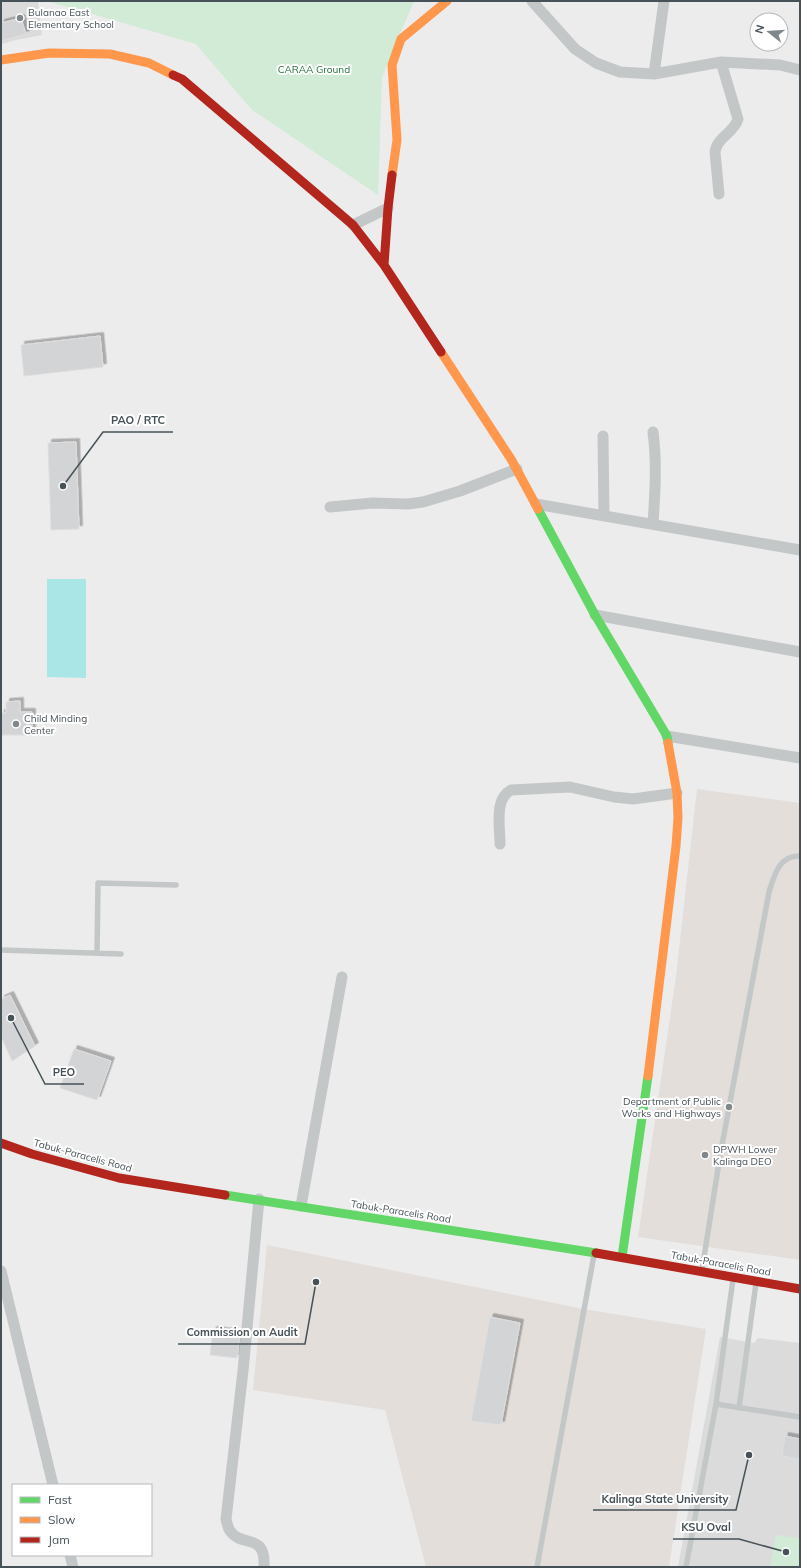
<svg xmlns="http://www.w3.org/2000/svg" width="801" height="1568" font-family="Mulish,sans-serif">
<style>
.commercial{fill:#e3deda}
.education{fill:#dbdbdc}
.green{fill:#d2ebd6}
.water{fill:#aae6e6}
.building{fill:#d3d4d5;stroke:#dededf;filter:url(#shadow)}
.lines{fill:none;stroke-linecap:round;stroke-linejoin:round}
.lane{stroke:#c4c7c8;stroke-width:5.5}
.street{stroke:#c4c7c8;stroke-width:11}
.fast{stroke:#63d668;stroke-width:9}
.slow{stroke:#ff974d;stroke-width:9}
.jam{stroke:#b3261e;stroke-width:9}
.poi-dot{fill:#80888b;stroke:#fff;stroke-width:1.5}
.labels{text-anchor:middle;stroke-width:4;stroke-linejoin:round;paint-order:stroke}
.poi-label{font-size:10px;fill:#465257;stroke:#fff;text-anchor:start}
.park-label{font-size:10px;fill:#1e7136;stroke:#fff}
.street-label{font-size:10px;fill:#465257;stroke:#fff}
.leader{fill:none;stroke:#465257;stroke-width:1.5}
.callout-dot{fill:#465257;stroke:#fff;stroke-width:1.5}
.callout-label{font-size:11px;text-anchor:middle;font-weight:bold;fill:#465257;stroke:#fff;stroke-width:4;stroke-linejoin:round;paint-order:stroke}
</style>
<defs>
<filter id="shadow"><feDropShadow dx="3.5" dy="-3.5" stdDeviation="0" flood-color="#0004"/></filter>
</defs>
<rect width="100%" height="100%" fill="#edecec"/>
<path class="commercial" d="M697,789l103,14v457l-162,-23 38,-261z
M267,1245l317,64 122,20 -37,238h-243l-41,-157 -132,-20z"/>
<path class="education" d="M1,1h37l4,34 -26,5 -15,4z
M720,1337l34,6 4,-5 42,5v224h-122z"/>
<path class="green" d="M47,1h367l-32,76 -4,118 -126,-85 -56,-66z
M776,1535l24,3v29h-30z"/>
<path class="water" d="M47,579h39v99l-39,-1z"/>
<path class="building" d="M21,18l5,16 -25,7v-18z
M100,336l3,31 -79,9 -3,-31z
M76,442l3,87 -28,1 -3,-87z
M20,701v11h12v23h-31v-22h5v-11z
M10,995l25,51 -23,15 -11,-25v-37z
M74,1049l37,12 -14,39 -37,-12z
M490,1317l30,6 -19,102 -30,-4z
M213,1330l27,3 -3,25 -27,-3z
M785,1436l15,3v20l-18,-3z"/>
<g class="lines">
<path class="lane" d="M1,950l120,4
M97,953l1,-70 78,2
M702,1270l18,-114 49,-264c5,-16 10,-37 31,-36
M716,1404l84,13
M739,1408l17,-125
M537,1567l57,-312
M686,1567l30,-163 17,-125"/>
<path class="street" d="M532,1l43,48 21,14 24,9 34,2 67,-12 59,3 20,5
M654,74l10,-73
M719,194l-4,-42c2,-15 19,-19 23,-33l-17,-57
M353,225l35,-17
M603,436l1,80
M536,504l264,46
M330,507l43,-4 35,1 15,-2 37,-11 57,-22
M653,524c2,-31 4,-61 0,-92
M595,615l205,37
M667,736l133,22
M500,844c0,-18 -6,-45 11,-54l59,-3 44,10 19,2 44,-6
M259,1199l-16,172 -17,148c1,4 2,9 4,12 12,17 36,1 34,36
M301,1206l41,-229
M1,1271l52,214
M70,1555l3,12"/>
<path class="fast" d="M538,509l57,106 72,121 1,7
M225,1195l371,58
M622,1257l26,-181"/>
<path class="slow" d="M1,60l48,-7 61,1 39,9 24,12
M392,175l5,-35 -5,-75 9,-26 46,-38
M441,352l70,107 27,50
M648,1076l28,-230 2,-28 -1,-25 -9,-50"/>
<path class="jam" d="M173,75l9,4 171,146 31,40
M392,175l-4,33 -4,57 57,87
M1,1143l31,11 87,24 106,17
M596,1253l204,36"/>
</g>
<g class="poi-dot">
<circle cx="20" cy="18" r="4"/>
<circle cx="16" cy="724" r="4"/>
<circle cx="729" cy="1107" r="4"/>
<circle cx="705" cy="1155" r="4"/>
</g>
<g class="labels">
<g class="poi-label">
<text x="28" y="16">Bulanao East<tspan x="28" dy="12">Elementary School</tspan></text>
<text x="24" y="722">Child Minding<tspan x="24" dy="12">Center</tspan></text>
<text x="721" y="1105" text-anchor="end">Department of Public<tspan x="721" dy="12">Works and Highways</tspan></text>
<text x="713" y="1153">DPWH Lower<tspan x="713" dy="12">Kalinga DEO</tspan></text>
</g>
<g class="park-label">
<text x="314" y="73">CARAA Ground</text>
</g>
<g class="street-label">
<text transform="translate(83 1155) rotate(15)" y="4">Tabuk-Paracelis Road</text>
<text transform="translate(401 1211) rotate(9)" y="4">Tabuk-Paracelis Road</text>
<text transform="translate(721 1263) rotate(10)" y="4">Tabuk-Paracelis Road</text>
</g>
</g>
<path class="leader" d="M63 486L103 432H173M11 1018L45 1084H84M316 1282L305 1344H178M749 1455L736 1510H593M786 1552L739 1539H673"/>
<g class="callout-dot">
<circle cx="63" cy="486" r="4"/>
<circle cx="11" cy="1018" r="4"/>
<circle cx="316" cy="1282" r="4"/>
<circle cx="749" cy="1455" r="4"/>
<circle cx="786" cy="1552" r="4"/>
</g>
<g class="callout-label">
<text x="138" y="424">PAO / RTC</text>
<text x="64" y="1076">PEO</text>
<text x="242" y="1336">Commission on Audit</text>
<text x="665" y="1503">Kalinga State University</text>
<text x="706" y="1531">KSU Oval</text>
</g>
<rect width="801" height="1568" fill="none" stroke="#465257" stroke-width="4"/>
<rect x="12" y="1484" width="140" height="72" fill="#ffffff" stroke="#b5babc"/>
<rect x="20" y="1497" width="20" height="6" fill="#63d668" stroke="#b5babc"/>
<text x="48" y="1504" font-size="12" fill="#465257">Fast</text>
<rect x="20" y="1517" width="20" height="6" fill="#ff974d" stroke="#b5babc"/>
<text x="48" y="1524" font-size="12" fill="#465257">Slow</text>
<rect x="20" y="1537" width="20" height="6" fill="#b3261e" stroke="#b5babc"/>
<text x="48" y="1544" font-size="12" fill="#465257">Jam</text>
<g transform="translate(769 32) rotate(287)"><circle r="19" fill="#ffffff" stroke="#b5babc"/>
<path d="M0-3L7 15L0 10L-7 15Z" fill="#80888b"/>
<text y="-6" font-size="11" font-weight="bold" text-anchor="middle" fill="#465257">N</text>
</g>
</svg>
